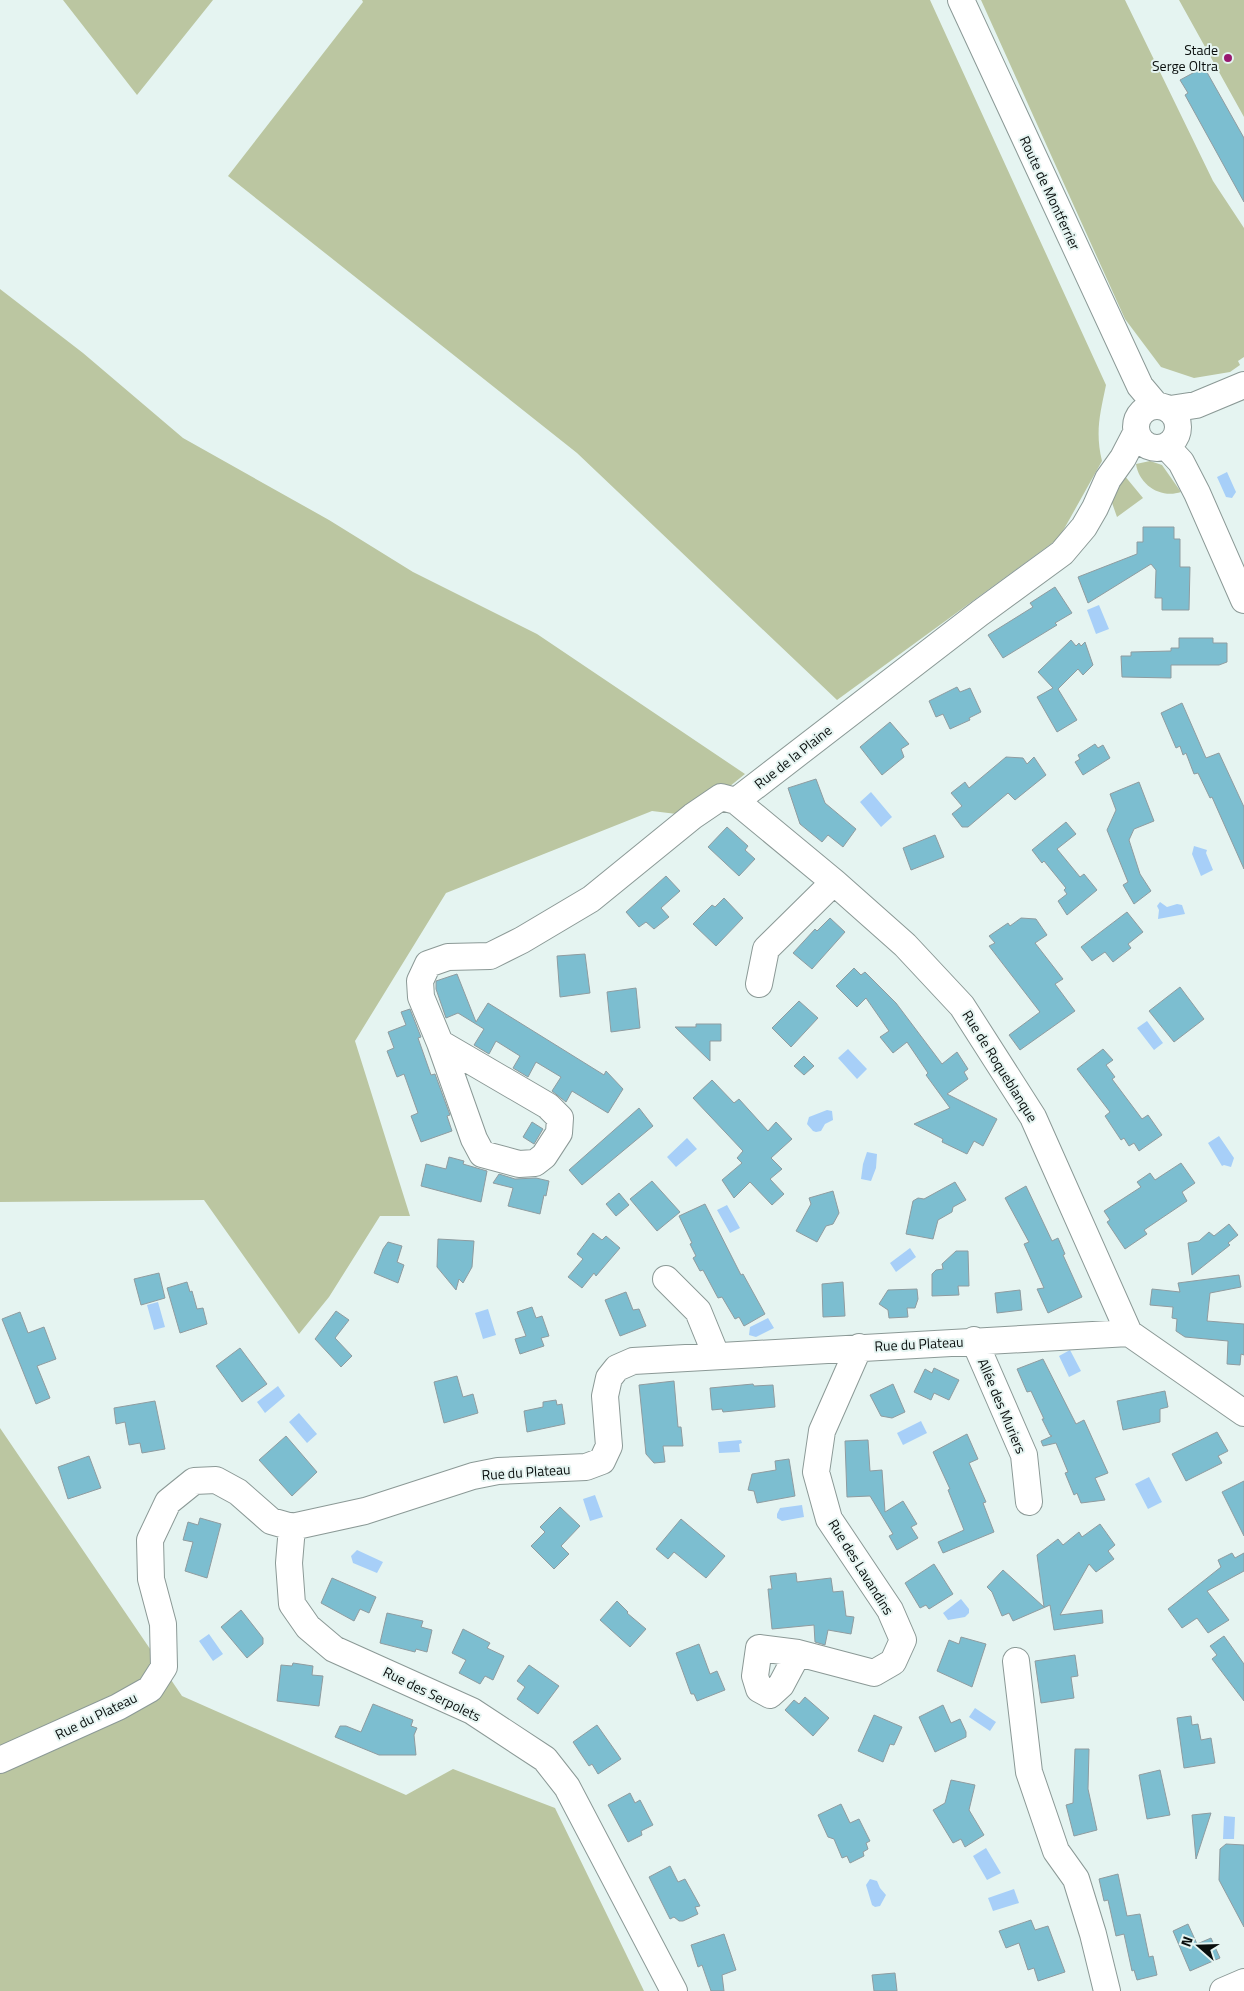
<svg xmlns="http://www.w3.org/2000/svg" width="1244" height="1991" font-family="'Titillium Web',sans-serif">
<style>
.green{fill:#bbc6a1}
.water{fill:#a7cff8}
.building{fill:#7cbed0;stroke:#8f9ca0}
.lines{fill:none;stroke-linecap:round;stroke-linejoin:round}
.minor-casing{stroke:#8b9996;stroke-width:28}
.minor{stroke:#fff;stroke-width:26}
.poi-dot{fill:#98186f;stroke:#e5f4f1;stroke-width:2}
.labels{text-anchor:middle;stroke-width:4;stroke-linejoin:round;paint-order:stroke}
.poi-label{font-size:14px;fill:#090e0d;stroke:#e5f4f1;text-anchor:end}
.street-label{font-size:14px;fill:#090e0d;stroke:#e5f4f1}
</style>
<rect width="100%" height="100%" fill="#e5f4f1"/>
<path class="green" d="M63,0h150l-76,95z
M362,0h568l176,385c-6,29 -11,47 -4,76l-43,77 -222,162 -260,-247 -349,-277 135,-174z
M981,0h144l88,181 31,47v129l-6,4 2,4 -10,7 -36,6 -33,-11 -36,-48z
M1179,0h65v117z
M0,289l83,64 100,85 146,82 84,52 124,62 208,140 -52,42 -41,-5 -206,82 -91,148 55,175h-30l-51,81 -30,37 -95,-134 -204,2z
M1150,461l12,4 19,27c-20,7 -42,-7 -45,-28z
M1124,475l19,23 -26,19 -6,-17z
M0,1428l182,268 224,99 47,-26 102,39 89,183h-644z"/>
<path class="water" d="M1227,472l9,20 -4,6 -6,-1 -9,-20z
M1099,605l10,24 -13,5 -9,-24z
M871,792l21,25 -11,10 -21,-25z
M1194,846l13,4 -1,3 7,17 -12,6 -9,-22z
M1160,902l7,5 10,-3 5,1 3,9 -27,5 1,-9 -2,-4z
M1147,1021l16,22 -9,7 -17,-22z
M848,1049l19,20 -10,10 -19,-21z
M827,1110l5,1 1,9 -8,4 -4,7 -5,1 -3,-1 -6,-7 2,-7z
M1219,1136l15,22 -3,9 -7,-2 -2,1 -14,-23z
M687,1138l10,11 -21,18 -9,-10z
M867,1152l10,2 -1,14 -5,13 -10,-2 2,-15z
M727,1205l13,23 -10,5 -13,-23z
M910,1248l6,9 -20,15 -6,-9z
M158,1302l7,25 -11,3 -7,-25z
M488,1309l8,26 -13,4 -8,-26z
M768,1318l6,10 -18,9 -7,-2 1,-8z
M1070,1350l11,21 -12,6 -10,-21z
M278,1386l7,10 -20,17 -8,-11z
M299,1413l18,21 -10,9 -18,-21z
M921,1421l6,12 -24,12 -6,-12z
M741,1440l1,3 -3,1 1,8 -21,1 -1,-11z
M1149,1477l13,25 -14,7 -13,-25z
M595,1495l8,22 -13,4 -7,-22z
M802,1505l2,12 -22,4 -5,-3v-4l3,-6z
M357,1550l26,12 -6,11 -24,-10 -2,-7z
M961,1599l8,10v4l-4,4 -17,3 -5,-7z
M209,1634l14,20 -10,7 -14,-20z
M975,1708l21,14 -6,9 -21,-14z
M1224,1816l11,1 -1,22h-11z
M986,1848l15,25 -14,7 -14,-24z
M870,1879l7,2 3,7 6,7 -6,11 -5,1 -3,-2 -6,-20z
M1014,1889l5,14 -26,8 -5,-13z"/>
<path class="building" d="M1204,67l40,71v64l-59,-107 3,-2 -8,-13z
M1143,527h31v12h6v28h10l-1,43h-27v-12h-7l1,-28 -5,-6 -63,39 -10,-26 59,-23v-12h6z
M1055,587l17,26 -17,10 2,2 -54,33 -15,-23 45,-28 -3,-4z
M1179,638h34v5h14v19l-8,3h-48v13l-49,-1 -1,-21h10v-4l40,-1v-3h8z
M1071,640l5,6 3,-3 2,3 4,-4 8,23 -10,10 -5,-6 -20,20 19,31 -20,12 -20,-35 16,-9 -15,-16z
M957,687l3,5 10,-4 11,24 -12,6 1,2 -20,9 -7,-15 -7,3 -7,-16z
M1182,703l24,55 13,-5 25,54v62l-32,-72 -2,1 -12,-25 -4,1 -8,-21 -3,2 -3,-9 -4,2 -15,-35z
M890,722l19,22 -8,5 3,8 -22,18 -22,-28z
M1095,744l3,4 5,-3 7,13 -27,17 -8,-13 5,-3 -2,-4z
M1006,757l17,1 4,6 7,-7 12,18 -31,25 -7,-7 -40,34h-6l-10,-13 10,-8 -11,-13 14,-11 4,6z
M816,779l9,24 31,26 -13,18 -15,-12 -6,7 -22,-18 -12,-36z
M1139,782l15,39 -20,8 -5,11 11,34 11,17 -17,13 -11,-19 5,-3 -21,-52 9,-20 -6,-16z
M1066,822l10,12 -19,15 23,28 4,-3 13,16 -30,25 -9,-14 9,-7 -3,-4 2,-2 -22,-27 -2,2 -10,-13z
M727,827l21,19 -3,4 10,9 -16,17 -31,-29z
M935,835l9,22 -33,13 -8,-22z
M666,876l14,15 -19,17 8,9 -15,12 -8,-7 -7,5 -13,-15z
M724,898l19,20 -27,28 -23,-22 19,-19 3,2z
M1127,912l16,20 -15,12 3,4 -18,14 -8,-10 -13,9 -11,-14z
M830,918l15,14 -33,37 -19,-16 22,-24 2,2z
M1021,918l15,1 11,16 -12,8 28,36 -8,5 20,27 -55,39 -11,-15 31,-23 -51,-66 6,-3 -6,-7 19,-13 2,3z
M585,954l5,39 -30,4 -3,-41z
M854,968l7,7 4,-3 31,31 46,61 15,-12 11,17 -4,3 4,7 -21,15 50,25 -14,27 -9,-5 -7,13 -25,-12 1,-3 -29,-15 36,-16 -24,-33 2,-2 -21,-31 -14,11 -13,-16 9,-6 -23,-33 -9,9 -21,-21z
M457,974l19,48 12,-19 116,72 2,-4 17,18 -15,24 -36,-22 -6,11 -14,-11 9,-14 -25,-15 -8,15 -15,-9 7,-12 -24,-15 -7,13 -15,-9 10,-16 -26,-16 -12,5 -10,-29v-8z
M1180,987l24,32 -30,23 -25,-31z
M636,988l4,40 -29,4 -4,-40z
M799,1001l19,17 -27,29 -19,-19z
M410,1009l11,28 -3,1 13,37 4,-1 15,41 -3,1 5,15 -31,11 -10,-26 7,-3 -14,-39 -7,3 -10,-26 7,-3 -6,-16 18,-7 -5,-13z
M696,1024h25v17h-11v20l-35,-34h21z
M1103,1049l10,11 -7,5 9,12 -3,2 30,40 6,-4 14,20 -23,16 -5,-8 -5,3 -5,-8 -3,2 -16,-24 5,-4 -33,-43z
M804,1056l10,10 -10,9 -10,-9z
M712,1080l22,23 5,-4 29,32 8,-9 16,17 -21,19 11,11 -12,10 14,15 -12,11 -22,-23 -16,16 -12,-18 20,-17 -5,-5 6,-7 -50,-53z
M639,1108l14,18 -71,59 -13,-15z
M532,1122l11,7 -9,15 -11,-7z
M449,1157l15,4 -1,3 24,7 -6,31 -60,-16 5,-22 20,5z
M1181,1163l14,20 -13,9 5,9 -43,29 3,4 -22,15 -18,-27 3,-2 -6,-9 37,-24 -4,-5 13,-9 5,7z
M499,1174l16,5 21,-1 13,3 -3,15 -2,-1 -4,19 -32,-8 5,-18 -20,-5z
M652,1181l28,31 -23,19 -27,-32z
M955,1182l11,18 -13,7 -1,5 -14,8 -5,19 -27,-5 7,-33 5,-3 6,1z
M1026,1186l26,55 6,-3 7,16 -2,1 19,42 -34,16 -11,-24 7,-1 -20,-44 5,-2 -24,-44z
M833,1191l6,22 -6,11 -7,2 -9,16 -21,-11 15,-27 -2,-6z
M619,1193l10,12 -13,11 -10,-12z
M705,1204l36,71 2,-1 22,40 -21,12 -5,-9 -4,2 -13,-22 -4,1 -15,-28 -3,1 -7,-13 3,-2 -6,-12 2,-1 -13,-27z
M1229,1224l9,11 -10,8 2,2 -38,30 -4,-32 11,-2 10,-9 5,4z
M593,1233l9,7 4,-4 14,12 -24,28 -2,-3 -12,15 -14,-11 15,-18 -6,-5z
M438,1239l36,2 -2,26 -9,16 -4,-4 -3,11 -19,-23z
M388,1242l14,4 -5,16 7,3 -6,18 -24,-10 9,-24z
M956,1251h12l1,35h-11l1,9 -27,1v-22l4,-4 7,-1 -1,-5z
M159,1273l6,25 -24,7 -7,-26z
M1239,1275l2,12 -31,6 -3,28 37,3v31l-3,-1 -1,11 -13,-1 1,-23 -43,-4 -9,-6 1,-12 -5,-1 1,-11 -23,-2 2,-16 28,3 -2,-9z
M187,1282l3,10 2,-1 5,18 6,-1 4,16 -27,9 -13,-45z
M843,1282l2,34 -22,1 -1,-33z
M917,1289l1,10 -3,9h-8l1,9 -19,1 -1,-8 -9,-6 9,-14z
M1020,1290l2,20 -25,3 -2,-20z
M626,1292l7,18 6,-1 7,17 -26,10 -15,-36z
M532,1307l4,11 6,-2 7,20 -8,2 3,8 -24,8 -5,-15 11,-3 -9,-24z
M336,1311l13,9 -14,18 17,18 -11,11 -26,-28z
M20,1312l8,21 16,-6 12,32 -19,7 13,32 -14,6 -34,-85z
M240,1348l27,36 -25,18 -26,-36z
M1043,1359l33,65 8,-4 24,53 -13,5 10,22 -24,3 -4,-10 -3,2 -9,-22 3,-1 -12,-29 -13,3 -2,-5 11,-5 -2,-1 -8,-16h2l-13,-28 -4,1 -10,-23z
M934,1368l25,12 -10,20 -15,-7 -3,7 -17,-8 11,-23 7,4z
M457,1376l6,21 10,-3 5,19 -34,10 -10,-41z
M674,1381l4,46h3l2,19h-20l2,16 -11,1 -8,-9 -7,-69z
M753,1384l1,2 19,-1 2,22 -52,5 -1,-3 -10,1 -2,-22z
M893,1384l12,28 -13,6 -11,-2 -11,-21z
M1165,1391l3,16 -8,2v13l-37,8 -6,-29z
M556,1400l1,5 5,-1 3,20 -38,8 -3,-21 19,-4v-5z
M155,1401l10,48 -23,4 -2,-10 -11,2 -4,-23 -9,2 -2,-16z
M1217,1432l11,19 -10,5 4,7 -36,18 -14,-27z
M967,1434l11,25 -9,4 17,39 -3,1 11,29 -51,21 -5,-11 26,-12 -16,-40 2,-1 -17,-37z
M286,1436l31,36 -25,24 -33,-36z
M868,1440l2,31 12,-1 3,42 18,-11 14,23 -6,3 7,11 -21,12 -8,-14 4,-2 -23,-38 -23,1 -2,-56z
M89,1456l12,32 -33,11 -10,-32z
M789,1459l6,37 -38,7 -3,-12 -6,-1 4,-16 24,-4 -1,-9z
M1244,1481v55l-22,-44z
M560,1507l20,19 -19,20 8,8 -15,15 -23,-23 14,-14 -5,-5z
M200,1518l21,6 -14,54 -22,-7 8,-29 -10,-2 5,-18 10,3z
M681,1519l44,37 -19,22 -32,-26 -6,7 -12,-10z
M1100,1524l15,21 -7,6 6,8 -18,13 -7,-8 -29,51 42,-5 1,13 -49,7 -4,-25 -37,16 -4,-8 -7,3 -10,-24 -5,-5 16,-17 41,37 -7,-52 21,-16 5,6 16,-13 3,5z
M1232,1553l3,5 9,-5v18l-37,20 22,29 -21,13 -11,-15 -15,10 -14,-19 53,-42 -3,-7z
M934,1564l19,30 -24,15 -3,-4 -6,3 -15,-25z
M796,1573l1,9 34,-4 2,14 10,-1 3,25 8,1 -3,17 -23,-4 -3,15 -10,-3 -1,-17 -42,4 -4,-40h4l-2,-13z
M332,1578l44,19 -7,16 -9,-4 -6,12 -33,-18z
M617,1601l11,11 -1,1 19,16 -16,18 -30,-27z
M241,1610l22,28v6l-16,14 -26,-31z
M387,1613l36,8 -2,6 11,3 -5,22 -11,-3 -1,3 -35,-9z
M463,1629l27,14 -3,5 17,8 -11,24 -8,-4 -5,8 -21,-11 7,-13 -14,-7z
M1224,1636l20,28v37l-32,-42 5,-4 -7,-9z
M961,1637l25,7 -14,43 -35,-16 12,-31 10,4z
M699,1644l11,30 7,-3 8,19 -28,11 -3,-7h-3l-15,-41z
M1075,1655l3,21 -7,1 3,21 -33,5 -6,-42z
M293,1663l20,3 -1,9 11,1 -4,30 -42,-5 4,-36 11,1z
M529,1665l30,21 -21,28 -21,-15 8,-12 -8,-6z
M805,1697l24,21 -16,18 -28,-26 9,-10 5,4z
M373,1704l40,16 -2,6 6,2 -3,7 2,20h-37l-44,-18 5,-11h6l15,6z
M943,1705l8,18 9,-4 6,13v5l-31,15 -16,-35z
M874,1715l28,12 -8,18 -4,-1 -7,18 -25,-11z
M1191,1716l1,9 6,-1 3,16 10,-2 4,25 -31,5 -7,-50z
M597,1725l24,34 -23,15 -6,-10 -3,2 -16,-24z
M1075,1749h14l-1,40 9,41 -23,6 -8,-31 7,-2z
M1160,1770l10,45 -23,4 -8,-44z
M951,1780l24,5 -6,25 15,25 -19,12 -4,-8 -8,4 -20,-33 12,-7z
M630,1793l5,10 5,-3 13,25 -12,6 1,4 -14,7 -20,-37z
M841,1804l9,19 9,-4 11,22 -4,2 2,6 -5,3 1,4 -14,7 -3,-7 -5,2 -8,-19 -6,-2 -10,-22z
M1211,1813l-15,46 -4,-44z
M1226,1844l18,1v82l-25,-47 1,-31z
M670,1866l8,16 7,-3 15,27 -5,1 3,7 -15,7h-4l-5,-4 -4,2 -21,-42z
M1118,1874l9,42 13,-2 9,43 4,-1 4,19 -20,5 -3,-10 -2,1 -8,-37 -8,2 -8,-36 -4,1 -5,-22z
M1031,1920l4,10 13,-4 17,46 -27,9 -4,-13 -6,2 -9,-27 -13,5 -7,-17z
M1188,1924l9,20 14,-6 9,20 -30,13 -17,-40z
M724,1934l12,36 -14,5 2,16h-13l-9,-26 -4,2 -7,-22z
M895,1973l2,18h-23l-2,-16z"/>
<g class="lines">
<defs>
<path id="minor" d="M961,0l179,386 16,19
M1136 427a21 21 0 1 1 42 0a21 21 0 1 1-42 0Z
M1170,409l26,-4 48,-20
M1166,446l15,16 16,31 47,107
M736,801l244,-188 82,-60 22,-26 11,-19 13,-29 15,-21 13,-25
M759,984l7,-35 68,-67
M440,1043l108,63 12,12 -1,15 -15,23 -9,7 -16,1 -37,-10 -8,-15 -34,-96 -19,-46 -1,-16 8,-17 20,-7 42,-1 32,-16 69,-41 102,-83 28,-19 15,4 98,81 71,63 57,61 71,111 96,216 115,80
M666,1279l32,32 18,44
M974,1340l50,115 5,47
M292,1527l-3,36 3,41 16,23 26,22 138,62 73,48 22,28 107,204
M798,1653l-17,32 -11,10 -11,-6 -4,-13 4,-28 39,5 76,20 19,-11 10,-22 -13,-30 -61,-91 -13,-47 6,-41 37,-84
M1016,1661l13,111 27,79 20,28 17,55 14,57
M0,1760l118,-53 32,-18 14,-22 -1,-43 -12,-45 -1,-39 18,-38 26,-21 22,-1 22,12 33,29 21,6 73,-16 108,-35 25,-5 88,-4 16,-6 7,-15 -4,-50 4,-18 8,-10 16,-7 496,-28
M1223,1991l21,-9"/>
</defs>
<use href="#minor" class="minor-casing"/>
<use href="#minor" class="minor"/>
</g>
<circle class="poi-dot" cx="1228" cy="58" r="5"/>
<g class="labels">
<g class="poi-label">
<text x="1218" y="55">Stade<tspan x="1218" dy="16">Serge Oltra</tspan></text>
</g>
<g class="street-label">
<text transform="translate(1050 193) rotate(65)" y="5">Route de Montferrier</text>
<text transform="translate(793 757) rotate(-38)" y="5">Rue de la Plaine</text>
<text transform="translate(1000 1066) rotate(58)" y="5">Rue de Roqueblanque</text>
<text transform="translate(919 1344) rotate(-3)" y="5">Rue du Plateau</text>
<text transform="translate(1002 1406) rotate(67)" y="5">Allée des Muriers</text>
<text transform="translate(526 1472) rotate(-4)" y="5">Rue du Plateau</text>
<text transform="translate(861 1567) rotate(58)" y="5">Rue des Lavandins</text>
<text transform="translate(432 1694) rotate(26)" y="5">Rue des Serpolets</text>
<text transform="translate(96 1716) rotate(-26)" y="5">Rue du Plateau</text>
</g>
</g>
<g transform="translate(1199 1946) rotate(290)" stroke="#e5f4f1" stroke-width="4" paint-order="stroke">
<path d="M0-4L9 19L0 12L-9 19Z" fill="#090e0d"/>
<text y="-8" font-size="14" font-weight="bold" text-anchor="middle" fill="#090e0d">N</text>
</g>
</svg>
